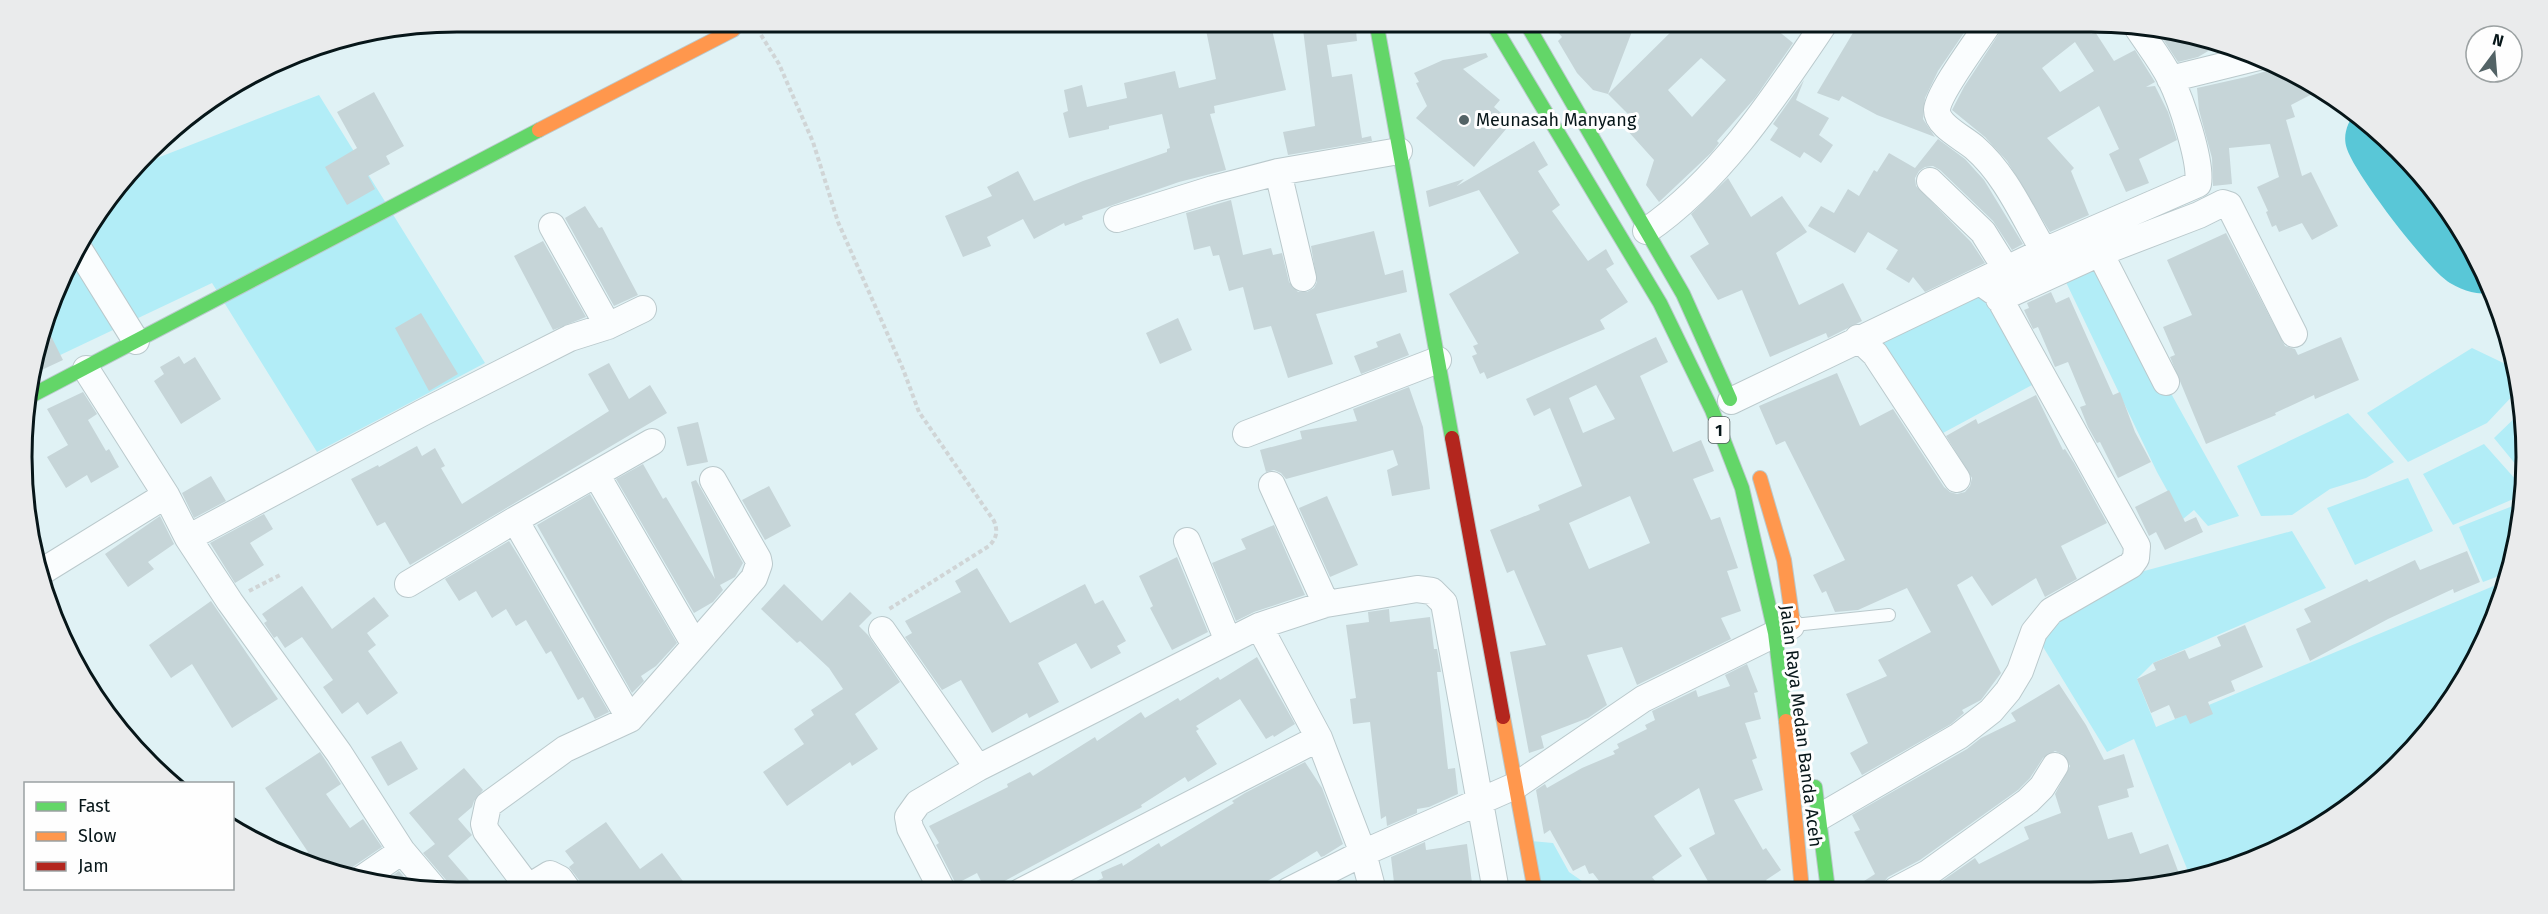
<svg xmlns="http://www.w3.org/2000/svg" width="2548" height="914" font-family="'Fira Sans',sans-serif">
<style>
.green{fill:#b2edf7}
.water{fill:#59c7d7}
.building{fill:#c6d5d8;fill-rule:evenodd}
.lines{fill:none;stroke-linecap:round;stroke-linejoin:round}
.lane-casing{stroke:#bac9cc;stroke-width:14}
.street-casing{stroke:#bac9cc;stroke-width:28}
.fast-casing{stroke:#bac9cc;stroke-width:16}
.slow-casing{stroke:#bac9cc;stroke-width:16}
.jam-casing{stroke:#bac9cc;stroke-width:16}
.path{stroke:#d0d5d6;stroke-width:4;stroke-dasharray:4.5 3;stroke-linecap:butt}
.lane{stroke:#fafdfe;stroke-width:12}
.street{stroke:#fafdfe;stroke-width:26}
.fast{stroke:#63d668;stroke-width:14}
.slow{stroke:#ff974d;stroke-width:14}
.jam{stroke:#b3261e;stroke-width:14}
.poi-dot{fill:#536366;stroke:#fefefe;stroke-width:2}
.labels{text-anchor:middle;stroke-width:6;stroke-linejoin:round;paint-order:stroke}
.shield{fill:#fefefe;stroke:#515c5e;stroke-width:1.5}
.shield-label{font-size:16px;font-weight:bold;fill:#071619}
.poi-label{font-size:18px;fill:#071619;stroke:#fefefe;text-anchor:start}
.street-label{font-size:18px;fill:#071619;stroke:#fefefe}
.rim{fill:none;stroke:#071619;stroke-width:3}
</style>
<rect width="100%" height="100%" fill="#e0f2f5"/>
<path class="green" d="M319,95l166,268 -168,89 -105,-169 -177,84 31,-103 45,-73 23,-24z
M2097,260l142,256 -31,10 -14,-16 -11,9 -26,-47 -94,-196z
M1989,288l43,97 -89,48 -69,-95z
M2472,348l44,21 4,16 -2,5 -31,33 -79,39 -41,-49z
M2524,409l2,68 -32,-39z
M2348,413l46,49 -28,16 -36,11 -38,26 -31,1 -24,-50z
M2484,444l41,46v4l-72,31 -30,-51z
M2408,478l25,53 -78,34 -28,-57z
M2523,502l-11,69 -29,11 -24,-55z
M2292,531l34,57 -173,75 -16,16 19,48 352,-147 -40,95 -89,110 -95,63 -94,28 -56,-137 -27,13 -73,-120 66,-49z
M1531,841l22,2 16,29 26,18 -55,1z"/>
<path class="water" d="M2356,111l63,58 49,70 26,55c-17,0 -29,-2 -44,-11 -22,-13 -95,-109 -103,-134 -5,-14 1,-27 9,-38z"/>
<path class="building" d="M1249,21h21l16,69 -72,16 1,7 -5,1 16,56 -47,12 -66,23 -31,11 1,3 -18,7 -1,-3 -30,16 -11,-20 -36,18 4,9 -28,11 -18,-41 47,-20 -5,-9 31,-16 16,30 49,-20 84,-29v-3l3,-1 -8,-34 -53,12v3l-40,9 -6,-25 5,-2 -4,-21 18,-5 5,22 40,-9 -3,-15 51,-12 4,17 37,-9 -10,-49z
M1302,21h53l2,20 -30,4 5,32 20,-3 10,64 9,-2 1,5 -84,14 -5,-23 32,-6z
M1548,21h88l-28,73 -15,-4 -16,-17 -19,-32 4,-4z
M1682,21h84l27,22 -38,55 -38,43 2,2 -7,9 -53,50 -13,-17 8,-25 -28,-31 10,-7 -28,-28zM1701,58l25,22 -34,37 -24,-27z
M1860,21h112l-34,50 -13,27 -2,21 12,18 -58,-22 -35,-19 -3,5 -22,-8z
M2013,21h75l26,40 21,-11 20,32 -9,5 9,-1 13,26 9,28 -38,19 10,24 -23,9 -17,-38 10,-5 -20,-43 -52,32 27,30 -3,3 18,44 -39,17 -43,-71 -22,-24 -33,-27 12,-23 38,-58zM2075,42l19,29 -34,21 -18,-24z
M2157,30l47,6 18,7 -24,14 -20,5z
M1486,53l2,4 -25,12 37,31 -6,7 18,15 -38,45 -58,-49 11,-12 -11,-23 3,-1 -5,-9 29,-13z
M2284,66l26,17 6,9 -25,13 4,12 -9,3 16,56 9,-4 27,54 -26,14 -10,-17 -23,9 -3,-7 -4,2 -6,-15 2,-1 -11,-24 22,-10 -9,-33 -41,4 3,36 -19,2 -1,-28 -13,-48 -2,-22 49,-11z
M1804,80l-8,20 33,18 -10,17 14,10 -12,18 -17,-11 -4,6 -30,-18 8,-12 -5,-4z
M374,92l30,54 -18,10 4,8 -22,12 7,13 -28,16 -22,-38 32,-19 -20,-36z
M1938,139l27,20 19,21 39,64 -11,6 -19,-29 -53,-51 -7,-4 -8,1 -6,4 -4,7 1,8 55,56 14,21 -60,29 -12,-15 -4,6 -23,-14 12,-19 -30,-18 -13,21 -47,-27 13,-20 13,7 14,-24 11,7 15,-26 3,2 12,-19 26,15z
M1534,141l14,24 -10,6 22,34 -8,6 36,50 18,-12 8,15 -8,5 22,33 -28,18 5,9 -118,50 -3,-7 -4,2 -8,-18 5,-2 -4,-8 5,-2 -29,-50 70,-41 -40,-63 -50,17 -3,-16 38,-12 -7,7z
M1728,178l23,39 31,-21 25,36 -31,21 23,52 44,-22 19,38 -34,17 -2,-5 -56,24 -28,-67 -24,10 -28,-44 19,-12 -18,-30z
M1231,200l12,55 28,-7 2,7 9,-2 7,29 9,10h9l7,-4 3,-6 -6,-36 63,-15 11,44 18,-5 4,22 -91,22 17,50 -45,14 -17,-52 -17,4 -11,-43 -14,4 -10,-36 -6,1 -3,-10 -16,4 -8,-37z
M585,206l14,22 3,-1 36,68 -24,11 -49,-88z
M2226,233l59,113 10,3 3,6 43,-18 18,43 -44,19 -1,-4 -39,18 1,2 -70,29 -36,-87 5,-2 -12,-28 29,-12 -25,-55z
M543,241l43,76 -33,13 -39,-74z
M2051,292l5,11 13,-6 44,98 7,-3 15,40 16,30 -33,16 -18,-36 -3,1 -9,-16 -8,-20 6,-2 -18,-43 -13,5 -17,-40 -5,2 -9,-19 5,-2 -2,-5z
M421,313l37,61 -29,17 -34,-63z
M1178,318l14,32 -32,14 -14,-31z
M47,328l16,32 -30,14 6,-22z
M1400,333l9,22 -48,19 -7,-18 24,-9 -2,-5z
M1656,337l12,25 -28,14 33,76 28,-12 13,31 -21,8 18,41 9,-3 18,51 -11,3 14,40 -20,7 10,21 -94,46 -15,-38 -35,8 20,50 -19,13 -47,18 3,12 -15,5 -19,-101 36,-7 -32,-75 -7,3 -17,-43 50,-20 -2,-5 44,-19 -32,-78 -16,8 -8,-17zM1596,385l19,34 -32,14 -14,-35zM1630,496l20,47 -61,26 -20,-46z
M179,356l5,8 11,-7 26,42 -40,25 -27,-43 10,-7 -4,-7z
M609,363l20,36 21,-14 17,28 -257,152 -25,-43 -8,4 -26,-47 27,-14 1,2 38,-21 5,10 13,-8 10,18 -4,2 21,36 147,-93 -21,-37z
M1837,373l23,53 33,-17 51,78 6,5 7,2 8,-2 5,-6 2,-8 -26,-42 30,-17 2,5 58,-29 27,55 2,-1 9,14 33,60 -46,23 16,33 -32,18 -9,-19 -44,28 -20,-30 -15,9 44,88 -20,27 -19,10 2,3 -13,11 -89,51 -12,-22 18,-10 -22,-49 41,-18 -9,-16 53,-28 -24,-44 -49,22 -23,2 -9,-21 -4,2 -9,-18 32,-15 -60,-119 -9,4 -17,-39z
M1409,387l14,40 7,62 -38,7 -5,-26 11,-5 -5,-15 -107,29 -5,-6 -7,-3 -8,2 -6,-22 42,-11 -2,-8 57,-10 -4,-12z
M83,392l14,22 -9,6 18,31 3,-2 10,18 -28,16 -4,-8 -21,13 -19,-31 21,-12 -21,-36z
M698,422l10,40 -21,4 -10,-39z
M643,464l20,35 3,-2 49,82 -24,-97 5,-2 47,83 -8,14 -15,8 3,5 -10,12 -19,11 -78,-134z
M211,476l15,25 -32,17 -12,-25z
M769,486l22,40 -26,14 -23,-40z
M2169,490l16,32 11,-5 7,15 -38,18 -9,-18 -7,4 -14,-29z
M590,494l87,149 -21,23 -15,10 3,5 -12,12 -95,-168z
M1327,496l31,69 -28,12 -31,-69z
M264,514l9,15 -23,14 14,22 -29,18 -25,-40z
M160,516l14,28 -26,18 6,7 -26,18 -23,-33z
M1274,525l31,70 -51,17 -18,9 -24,-58 34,-14 -5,-10z
M509,541l10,16 90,155 -14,7 -12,-22 -5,3 -27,-49 -5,3 -20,-34 -10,6 -10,-17 -14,9 -16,-27 -17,10 -14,-22z
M2467,551l13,31 -26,11 -1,-4 -65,30 -78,42 -14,-32 15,-7 -7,-13 63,-30 2,3 46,-22 5,10z
M1177,557l31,75 -36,18 -22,-42 3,-2 -14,-30z
M977,568l33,55 75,-39 10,20 8,-4 23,41 -9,5 4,7 -30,16 -15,-26 -38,20 21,39 -30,16 -2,-5 -35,20 -31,-53 -19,10 -37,-53 7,-4 -7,-12 56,-29 -6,-11z
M784,584l38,37 28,-29 22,21 -13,13 9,9 32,47 -45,32 23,35 -26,17 -2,-4 -63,44 -24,-34 41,-28 -10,-15 20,-14 -3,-5 32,-21 -14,-21 -29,-27 -3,2 -36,-34z
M302,586l30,43 42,-32 15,19 -22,17 9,12 -8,6 30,42 -31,22 -9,-13 -16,12 -19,-27 10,-7 -31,-43 -17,11 -8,-12 -3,2 -10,-15 3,-2 -5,-7z
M211,601l67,98 -46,29 -40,-64 -21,14 -22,-33z
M1389,609l1,13 40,-5 4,32h3l4,23h-4l11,97 7,-1 3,26 -29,13 -12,2v4l-30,13 -1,-10 -5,3 -11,-97 -17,2 -3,-25 6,-1 -10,-73 23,-3 -1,-10z
M2245,625l18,42 -32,14 4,10 -27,11 5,12 -23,10 -4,-9 -11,4 -6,-14 -18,8 -14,-34 19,-9 -3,-7 32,-13 4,9 32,-13 -4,-9z
M1257,657l38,67 -21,13 -1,-2 -7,4 -26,-40 -44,27 3,3 -3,2 21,33 -29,18 -3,-5 -44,28 1,2 -156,84 -9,-18 -21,11 -20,-39 3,-2 -10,-17 79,-39 -1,-3 23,-12 3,4 62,-39 2,4 44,-29 4,6 33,-20 2,3 38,-24 2,3z
M1747,664l11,28 -4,1 7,26 -16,4 12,35 -5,2 11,30 -29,10 29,50 3,-2 15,22 -15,10 7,10h-60l-24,-42 26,-14 -16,-46 -45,28 28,40 -30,21 10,13h-56l-13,-17 -4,1 -4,-9 -12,6 -23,-41 -6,4 -8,-44 9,-6 2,4 35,-20 33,-14 -2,-3 6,-3 -2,-4 30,-15 -2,-4 10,-5 -3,-9 44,-21 2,7 32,-11 -5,-11z
M2059,684l27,41 18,35 20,-6 10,33 -7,2 2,8 -31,9 10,33 24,-7 8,22 28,-10 13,35 -33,10h-22l-2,-8 -26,8 -169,1 46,-32 4,6 50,-25 -5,-12 37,-14 -6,-19 15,-28 -7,-12 -8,-3 -12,7 -13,20 -12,12 -98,70 -32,17 -5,6 -2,7h-31l25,-16 -21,-42 6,-2 -8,-15 115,-66 14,-11 35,-17 -5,-8z
M401,741l17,28 -30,17 -17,-29z
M320,752l21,32 -15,10 24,34 13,-9 19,28 -31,21 -6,10 -46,-20 9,-6 -43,-64z
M1305,762l17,26 21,56 -19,12 -3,1 -4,-6 -66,40 -179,1 31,-14 -2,-6 21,-9 1,3 36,-23 2,4 73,-44 -2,-2 13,-8z
M464,768l19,22 -9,11 -2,6 -14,12 14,16 -24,21 32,37 -31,-1 -3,-12 -23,-27 12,-9 -26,-31z
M606,822l34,47 22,-16 29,39 -106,1 -3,-9 -13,-17 5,-4 -9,-12z
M1425,842l1,8 41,-6 6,47h-20l-1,-4 -57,4 -4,-34z
M399,871l14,16 -31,-4z"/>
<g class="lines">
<defs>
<path id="lane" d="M1794,625l95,-10"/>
<path id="street" d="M1987,21l2,2c-11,17 -51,70 -52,87 0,16 27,28 38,38 31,27 48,68 69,103
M2170,79l89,-22
M1278,172l25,106
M1930,181l53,51 23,37
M1117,219l96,-30 65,-17 121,-21
M552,226l56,100
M1646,231c75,-51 130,-136 180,-210
M77,246l59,95
M2100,253l66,129
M1999,299l101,-46 99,-38 24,-12 6,2 65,129
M1858,338l17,16 82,125
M86,369l80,126 22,43 42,64 109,151 63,98 33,39
M1731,401l313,-150 154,-67c4,-22 -17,-84 -28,-106 -9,-18 -22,-34 -33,-51
M1246,434l192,-74
M596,474l99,171
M1272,485l54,119
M188,538l234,-125 148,-75 38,-12 35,-17
M1187,541l41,100
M38,574l128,-79
M408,584l107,-64
M1259,626l67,-22 91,-15 15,2 12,12 52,288
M882,630l96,138
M630,719l-115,-199 137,-78
M1818,818l141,-82 32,-25 17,-20 12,-20 14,-39 17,-21 80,-46 5,-7 1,-12 -140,-252 -17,-12
M360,880l42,-29
M528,887l-42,-56 -2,-7 4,-19 77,-56 65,-30 124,-141 5,-14 -1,-5 -45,-79
M1896,890l32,-17 100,-72 14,-14 13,-21
M1288,891l75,-38 154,-68 126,-86 148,-73
M943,892l-33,-64 -2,-11 10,-14 60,-35 281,-142 60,112 44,115 10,38
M1020,892l299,-154
M519,893l31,-19 10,5 10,14"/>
<path id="fast" d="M1376,21l76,417
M1491,21l169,282 52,107 30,78 33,145 11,88
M1525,21l158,273 47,105
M25,399l514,-269
M1815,787l13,103"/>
<path id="slow" d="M539,130l194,-100 7,-9
M1760,478l24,82 9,63
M1503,717l32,174
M1786,721l16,169"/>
<path id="jam" d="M1452,438l51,279"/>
</defs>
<use href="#lane" class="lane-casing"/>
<use href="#street" class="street-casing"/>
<use href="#fast" class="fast-casing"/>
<use href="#slow" class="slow-casing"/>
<use href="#jam" class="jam-casing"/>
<path class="path" d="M761,35l18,29 34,78 25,80 65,147 16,43 75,109c4,10 3,17 -5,25l-100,63
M249,591l31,-16"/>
<use href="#lane" class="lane"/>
<use href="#street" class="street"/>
<use href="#fast" class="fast"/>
<use href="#slow" class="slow"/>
<use href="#jam" class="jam"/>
</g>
<circle class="poi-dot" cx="1464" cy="120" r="6"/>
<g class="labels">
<rect class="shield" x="1708.5" y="417" width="21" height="26" rx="4.5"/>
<g class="shield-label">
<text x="1719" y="436">1</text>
</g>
<g class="poi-label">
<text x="1476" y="126">Meunasah Manyang</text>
</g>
<g class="street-label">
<text transform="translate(1801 726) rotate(83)" y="6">Jalan Raya Medan Banda Aceh</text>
</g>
</g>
<path d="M0 0H2548V914H0ZM457 32H2091A425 425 0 0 1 2516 457V457A425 425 0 0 1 2091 882H457A425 425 0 0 1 32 457V457A425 425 0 0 1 457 32Z" fill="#eaebec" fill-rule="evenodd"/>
<path class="rim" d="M457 32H2091A425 425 0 0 1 2516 457V457A425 425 0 0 1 2091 882H457A425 425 0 0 1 32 457V457A425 425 0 0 1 457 32Z"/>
<rect x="24" y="782" width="210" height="108" fill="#fefefe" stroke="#9ba1a2" stroke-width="1.5"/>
<rect x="36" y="802" width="30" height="9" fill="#63d668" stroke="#9ba1a2" stroke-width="1.5"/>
<text x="78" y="812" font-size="18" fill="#071619">Fast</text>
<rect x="36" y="832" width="30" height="9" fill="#ff974d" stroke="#9ba1a2" stroke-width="1.5"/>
<text x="78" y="842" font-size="18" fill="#071619">Slow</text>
<rect x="36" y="862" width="30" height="9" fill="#b3261e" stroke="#9ba1a2" stroke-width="1.5"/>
<text x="78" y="872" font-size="18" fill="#071619">Jam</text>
<g transform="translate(2494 54) rotate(16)"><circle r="28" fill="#fefefe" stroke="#9ba1a2" stroke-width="1.5"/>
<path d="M0-4.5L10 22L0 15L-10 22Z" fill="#536366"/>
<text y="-9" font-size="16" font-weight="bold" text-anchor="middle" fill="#071619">N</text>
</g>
</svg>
